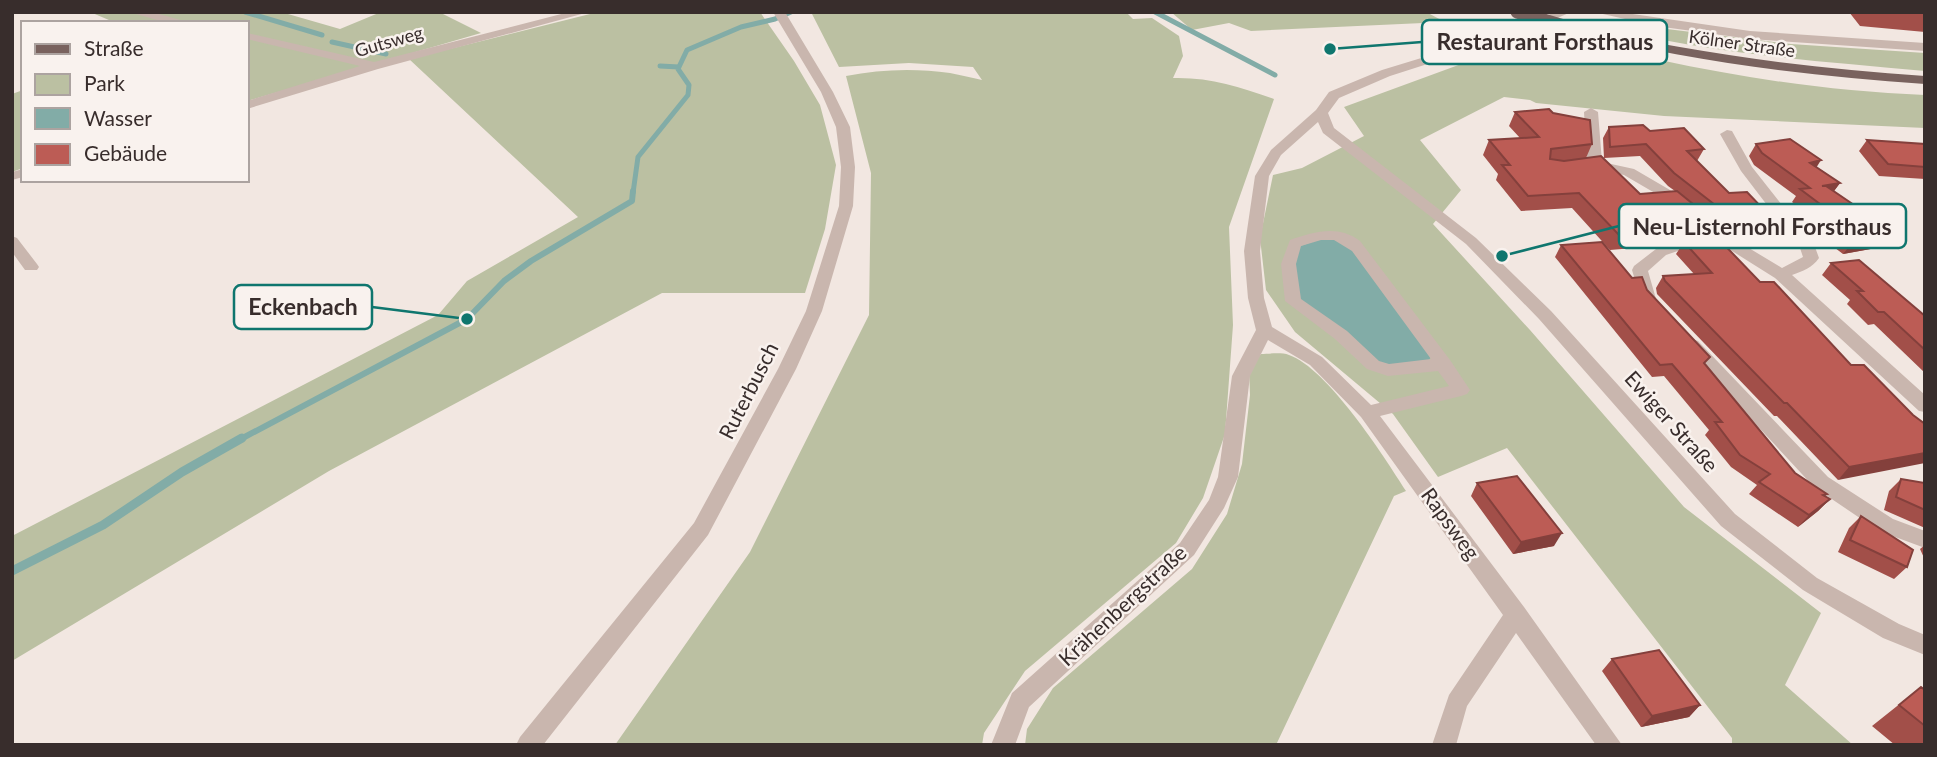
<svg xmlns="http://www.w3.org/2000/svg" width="1937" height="757" font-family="Lato,sans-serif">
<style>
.green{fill:#bbc0a2}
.water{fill:#82aca7}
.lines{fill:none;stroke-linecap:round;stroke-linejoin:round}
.stream-far2{stroke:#82aca7;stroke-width:5}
.stream-far1{stroke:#82aca7;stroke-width:6}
.stream{stroke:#82aca7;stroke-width:9}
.minor{fill:#c9b6ae;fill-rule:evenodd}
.major{fill:#79625e;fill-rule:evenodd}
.major-bridge{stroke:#79625e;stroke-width:13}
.wall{fill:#a24f49}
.shaded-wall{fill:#84403c}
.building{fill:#bc5c55;stroke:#84403c;stroke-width:2}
.labels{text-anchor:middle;stroke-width:5;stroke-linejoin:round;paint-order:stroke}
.far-street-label{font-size:18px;fill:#382d2c;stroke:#f9f2ee}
.street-label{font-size:21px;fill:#382d2c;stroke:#f9f2ee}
.leader{fill:none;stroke:#0f766e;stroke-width:2.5}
.callout-dot{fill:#0f766e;stroke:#f9f2ee;stroke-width:2.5}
.callout{fill:#f9f2ee;stroke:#0f766e;stroke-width:2.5}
.callout-label{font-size:23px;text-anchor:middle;font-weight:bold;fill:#382d2c}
</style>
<rect width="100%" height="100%" fill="#f2e7e1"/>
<path class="green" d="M90,12h191l59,17 41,-17h58l42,21 -234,68v-78h-131z
M598,12h162l34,49 26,44 16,60 -11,64 -20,64h-143l-333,178 -317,190v-125l426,-221 29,-34 111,-64 -169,-158z
M811,12h315l7,7 19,-1 27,18 4,20 -10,22c37,-1 67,9 101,21l-45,128 4,98 -8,109 -22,64 -27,45 -151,128 -41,62 -2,12h-367l135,-193 119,-237 2,-142 -25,-97c34,-7 70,-8 104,-3 11,2 22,5 32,7l-9,-13 -64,-4 -70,4z
M1171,12h255l19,10 -194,9 -22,-8 -37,7z
M1603,26h39l149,18 134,9v18c-108,-10 -217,-17 -322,-45z
M1541,31c126,34 253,59 384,64v33l-261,-12 -128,-13 -6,-3 -26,-3 -84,43 41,50 -28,34 97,106 154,177 137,106 -36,72 68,60h-121v-7l-225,-290 -69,29 -45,-63 -98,-82 -29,-42 -6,-52 13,-63 29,-7 62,-32 -20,-29 191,-70z
M23,90v78l-11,4v-78z
M1261,354c8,0 20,-2 28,1 38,13 95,101 117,136l-12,5 -118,249h-251l2,-16 26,-41 139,-119 35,-55 15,-50 8,-69 -1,-26z"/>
<path class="water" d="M1325,237l20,4 87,112 -3,8 -42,4 -10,-4 -77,-61 -7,-20 5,-33z"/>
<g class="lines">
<path class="stream-far2" d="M245,12l77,23
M1155,12l120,63
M332,42l54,12
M660,66l19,1
M633,193l5,-36 50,-62 1,-10 -11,-16 9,-19 54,-23 34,-8 16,-7"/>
<path class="stream-far1" d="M239,440l228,-121 37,-38 27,-20 101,-60 1,-10"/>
<path class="stream" d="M12,571l91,-46 79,-53 60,-34"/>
<path class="minor" d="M129,12h23l39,11h-23z
M569,12h20l-211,57 -131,40v-8l113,-35 -113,-27v-6l127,29z
M773,12h12l48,80 17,35 5,40 -2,39 -31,105 -26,58 -88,166 -165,210h-27l4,-8 174,-214 84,-154 28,-58 33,-105 2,-39 -5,-40 -15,-35z
M1555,12h16l-50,22 -131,42 -51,22 -11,15 6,15 142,110 75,73 184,203 82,64 82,46 26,11v20l-42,-17 -80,-48 -82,-64 -182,-207 -73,-75 -143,-111 -5,-11 -37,33 -12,21 -9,75 4,47 8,29 50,30 49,48 78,-19 -11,-15 -50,5 -21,-7 -32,-30 -50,-38 -4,-37 9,-24c23,-8 48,-16 70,1l90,119 20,30 -3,4 -6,2 -81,20 144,191 98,138h-26l-80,-112 -49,73 -11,39h-24l17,-50 54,-80 -142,-198 -51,-52 -42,-25 -18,36 -12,101 -14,31 -30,47 -165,152 -14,38h-24l21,-52 168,-150 29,-43 9,-23 14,-101 24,-46 -8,-32 -4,-47 11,-75 16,-26 45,-40 13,-18 53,-22 131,-40zM1334,240l18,11 79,108 -42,5 -10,-3 -32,-30 -46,-32 -5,-35 5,-18 20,-6z
M1594,12h25l131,19 175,12v8l-175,-12 -94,-13z
M1591,108l7,4 4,50 32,7 36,21 49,40 63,38 21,-11 -3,-9 -59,-77 -21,-37 7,-4 5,1 20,36 63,80 4,11c-7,10 -16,13 -27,17l133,120v17l-6,-1 -144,-133 -62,-39 -47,16 -18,16 8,28 -8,5 -6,-1 -10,-33 2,-4 22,-17 47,-17 -43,-36 -36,-21 -37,-8 -3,-55z
M23,169v8l-11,3v-8z
M12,236l5,2 20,26 2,3 -2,3h-12l-13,-18z
M1692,339l6,2 130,136 65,42 32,12v17l-46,-17 -65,-44 -128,-138 -2,-4z"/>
<path class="major" d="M1577,26c115,27 230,42 348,50v8c-119,-8 -236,-23 -352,-52v-4z"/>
<path class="major-bridge" d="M1517,12l60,18"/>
</g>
<path class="wall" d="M1849,12h76v20l-65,-6z
M1515,112l38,1 39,31 -6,14 54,36 35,-3 -7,-5 -28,-30 -36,2 -1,-20 6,-11 41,4 54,18 -7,12 32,32 39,21 -8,12 -40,2 -16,-14 -11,19 -36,13 -47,4 -38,-42 -51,3 -25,-31 2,-6 -15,-19 6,-15 31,-2 -11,-12z
M1867,140l58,4v35l-46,-3 -20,-25z
M1756,144l61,23 23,16 -6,8 23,16 -5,6 33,23 -9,12 -33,6 -37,-28 6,-9 -20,-15 4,-6 -42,-31 -5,-9z
M1684,242l76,40 91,83 62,50 -75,65 -61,-64h-3l-117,-122 -1,-6 7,-12 31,-2 -18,-20z
M1561,245l71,33 15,12 58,75 90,108 32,21 -3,2 6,3 -12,12 -20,16 -49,-33 8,-9 -26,-18 -26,-32 4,-5 -45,-54 -12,1 -97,-120z
M1831,263l94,53v57l-51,-49 -6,1 -21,-21 3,-4 -28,-25z
M1901,479l24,4v45l-41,-18 5,-19z
M1477,483l77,63 -41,8 -42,-58z
M1861,516l46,51 -13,12 -56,-27 11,-24z
M1925,545v15l-5,-11z
M1612,659l88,46 -11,12 -48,10 -39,-56z
M1921,687l4,3v55h-30l-23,-19z"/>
<path class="shaded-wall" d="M1821,160l-8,13 -3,-10z
M1840,183l-9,12 -9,-9z
M1702,218l-9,15 -36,13 9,-15z
M1885,236l-9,12 -33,6 10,-12z
M1925,453v10l-87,17 11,-13z
M1830,499l-12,12 -20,16 11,-12z
M1562,533l-8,13 -41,8 8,-12z
M1700,705l-11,12 -48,10 11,-11z"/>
<path class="building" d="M1549,109l4,4 37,7 2,24 -41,5 -1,10 14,2 37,-5 39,38 37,-3 27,22 -6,1 4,4 -36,13 -47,4 -40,-42 -51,3 -26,-31h8l-21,-25 50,-3 -24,-25z
M1643,125l7,6 34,-3 20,21 -17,2 42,42 18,-1 21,22 -40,1 -54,-42 -28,-29 -36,3 -1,-20z
M1790,139l31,21 -11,3 30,20 -18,3h4l31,21 -29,3 -28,-21 10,-1 -48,-35 -6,-9z
M1867,140l58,4v23l-37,-3z
M1712,232l48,50h14l77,83h13l49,50 12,9v29l-76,14 -62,-64h-3l-119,-122 -2,-5 49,-3 -28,-31z
M1602,242l30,36 10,-1 5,13 63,67 -6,6 91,110 32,21 -4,1 7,4 -21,16 -50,-33 11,-8 -30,-19 -25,-33h7l-50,-58 -12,1 -99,-120z
M1859,260l66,56v34l-41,-38h-6l-21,-21h6l-32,-28z
M1517,476l45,57 -41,9 -44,-59z
M1901,479l24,4v27l-29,-13z
M1861,516l52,34 -6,17 -57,-27z
M1659,650l41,55 -48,11 -40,-57z
M1921,687l4,3v36l-26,-21z"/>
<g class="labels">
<g class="far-street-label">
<text transform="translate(389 42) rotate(-16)" y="6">Gutsweg</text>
<text transform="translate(1742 44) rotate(8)" y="6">Kölner Straße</text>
</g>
<g class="street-label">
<text transform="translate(749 391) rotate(-63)" y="7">Ruterbusch</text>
<text transform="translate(1671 422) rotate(48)" y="7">Ewiger Straße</text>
<text transform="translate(1450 524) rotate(54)" y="7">Rapsweg</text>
<text transform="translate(1123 606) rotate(-43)" y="7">Krähenbergstraße</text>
</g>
</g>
<path class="leader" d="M1330 49L1422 42M1502 256L1619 226M467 319L372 307"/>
<g class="callout-dot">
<circle cx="1330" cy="49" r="7"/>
<circle cx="1502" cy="256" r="7"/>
<circle cx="467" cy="319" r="7"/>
</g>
<g class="callout">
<rect x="1422" y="20" width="245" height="44" rx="7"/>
<rect x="1619" y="204" width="287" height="44" rx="7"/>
<rect x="234" y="285" width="138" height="44" rx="7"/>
</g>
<g class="callout-label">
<text x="1545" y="50">Restaurant Forsthaus</text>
<text x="1762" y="235">Neu-Listernohl Forsthaus</text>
<text x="303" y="315">Eckenbach</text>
</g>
<rect width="1937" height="757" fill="none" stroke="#382d2c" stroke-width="28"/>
<rect x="21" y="21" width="228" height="161" fill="#f9f2ee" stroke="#aca3a0" stroke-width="2"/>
<rect x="35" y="44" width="35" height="10" fill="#79625e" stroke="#aca3a0" stroke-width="2"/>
<text x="84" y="56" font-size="21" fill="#382d2c">Straße</text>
<rect x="35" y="74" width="35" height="21" fill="#bbc0a2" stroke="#aca3a0" stroke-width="2"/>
<text x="84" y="91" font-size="21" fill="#382d2c">Park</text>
<rect x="35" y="108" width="35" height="21" fill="#82aca7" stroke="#aca3a0" stroke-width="2"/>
<text x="84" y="126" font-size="21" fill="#382d2c">Wasser</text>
<rect x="35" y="144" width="35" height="21" fill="#bc5c55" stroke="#aca3a0" stroke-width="2"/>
<text x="84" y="161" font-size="21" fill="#382d2c">Gebäude</text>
</svg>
